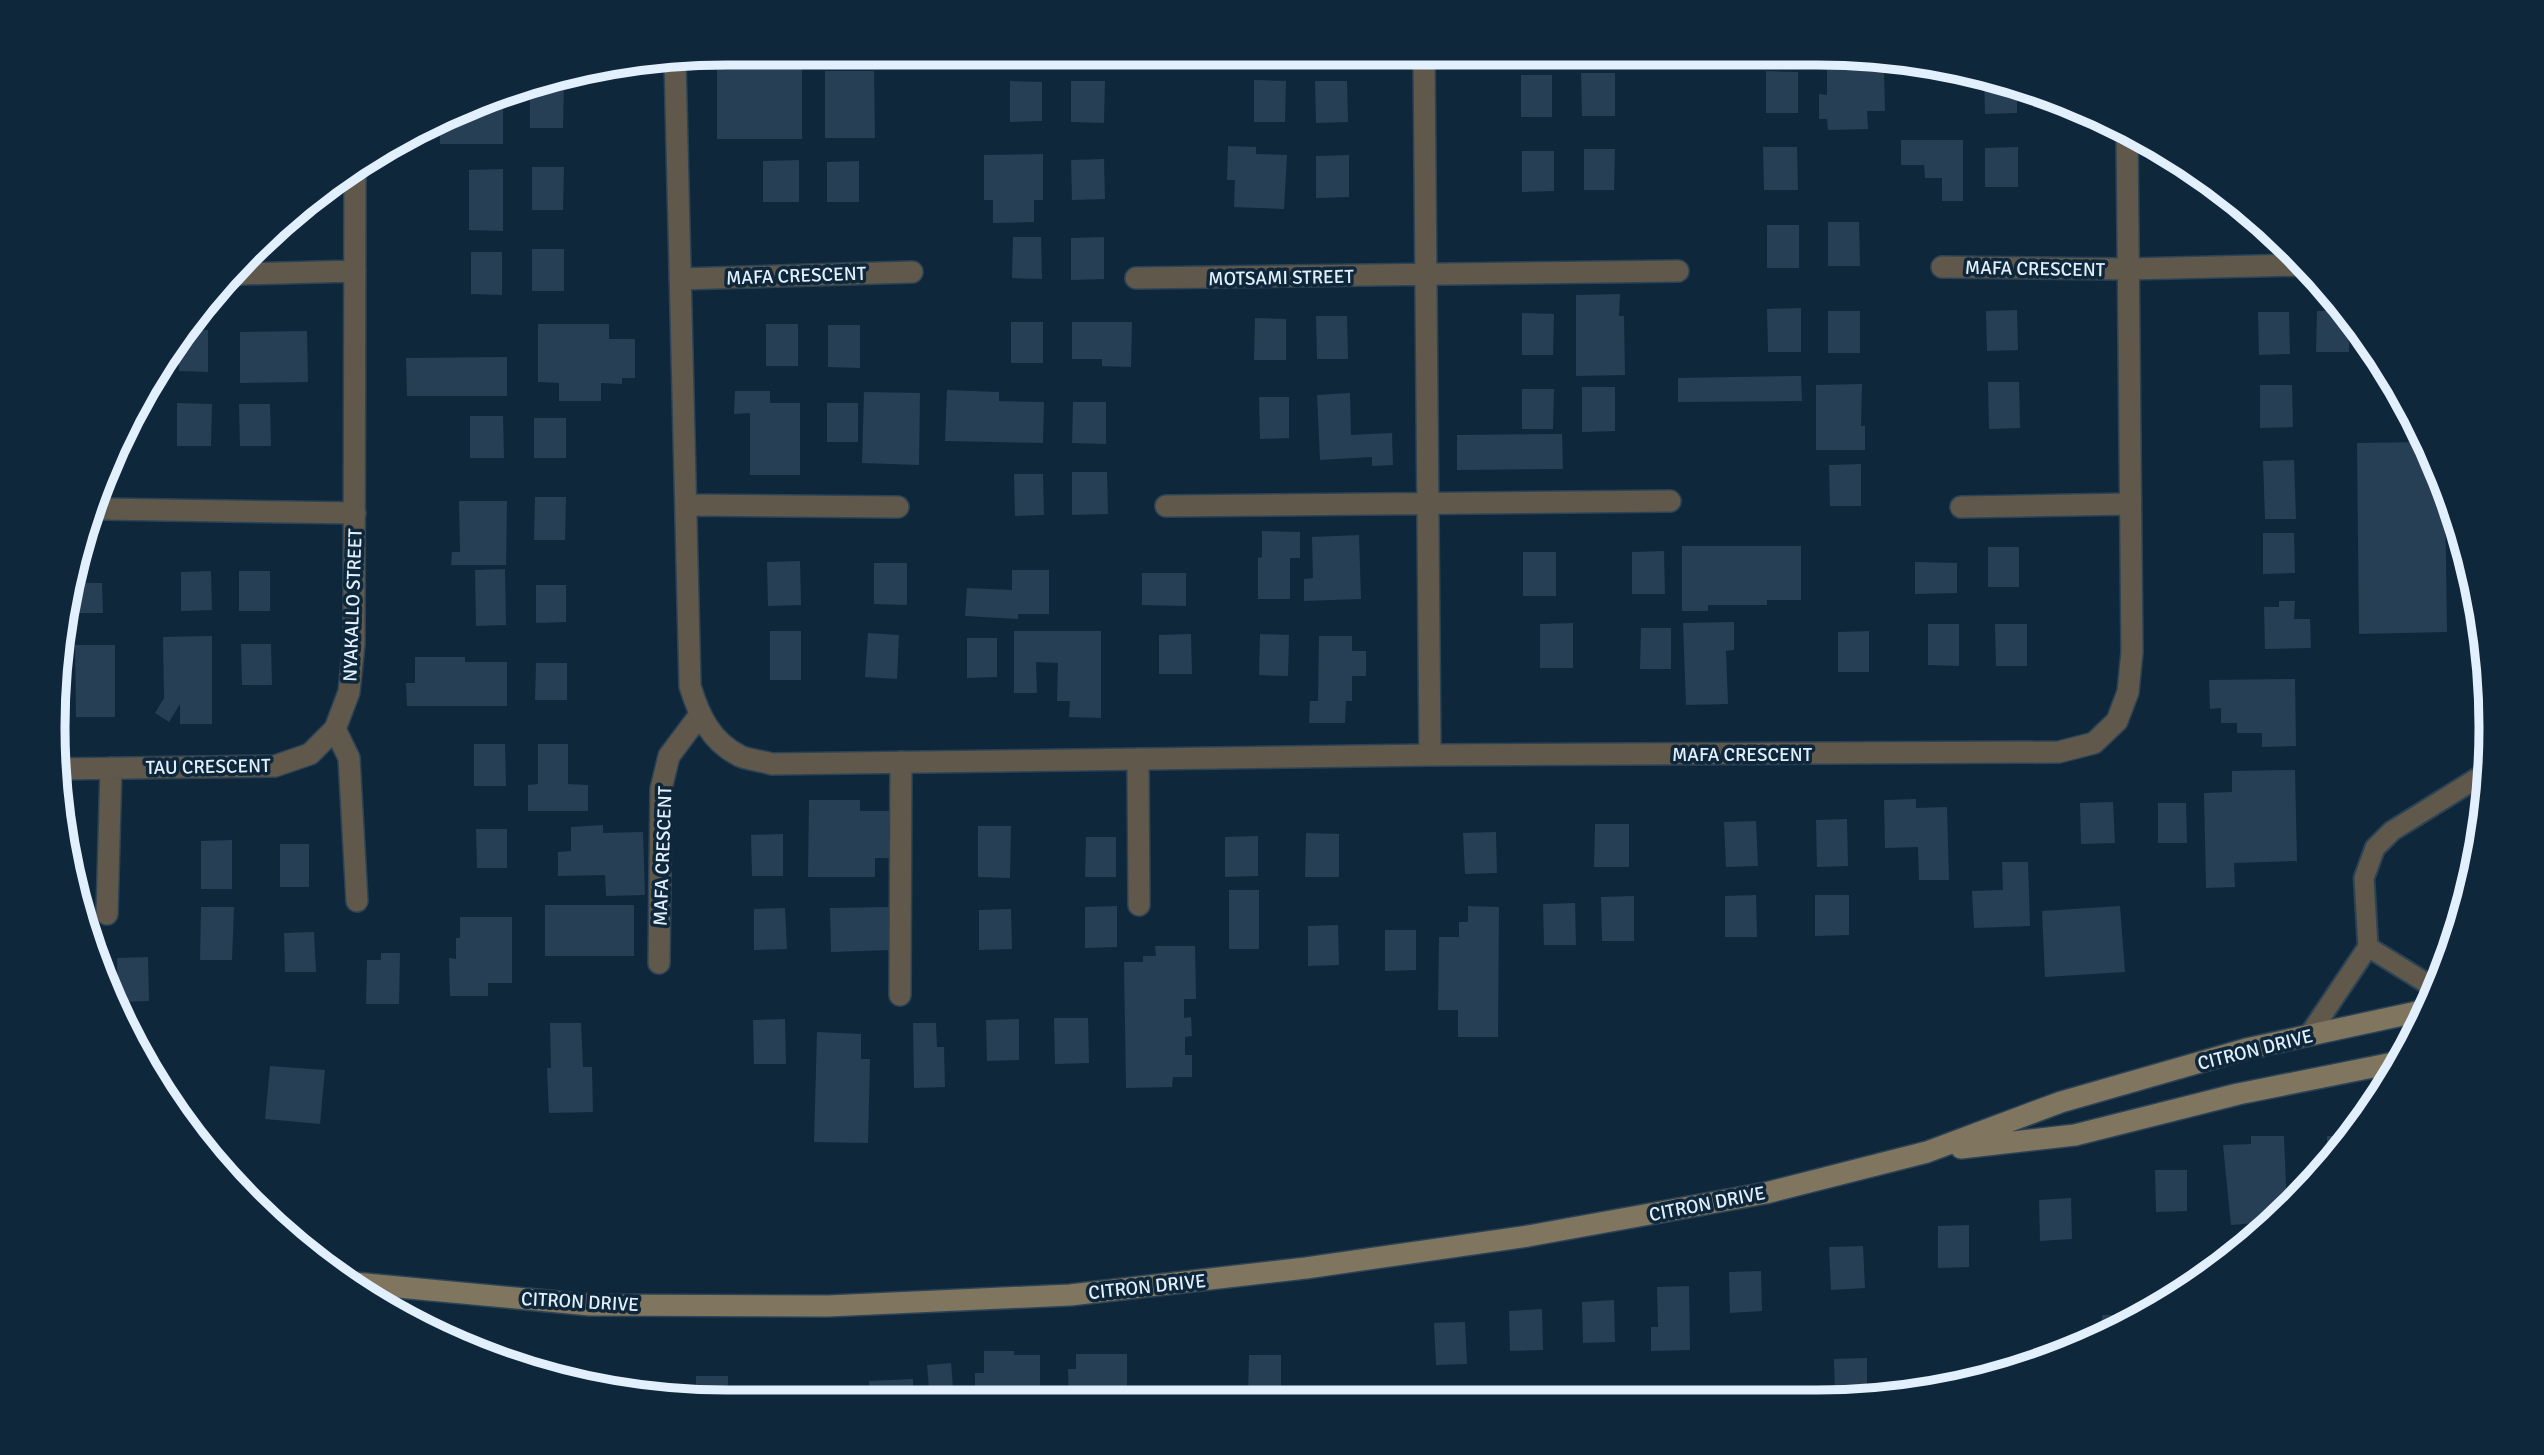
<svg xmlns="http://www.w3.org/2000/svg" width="2544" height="1455" font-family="Signika,sans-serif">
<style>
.building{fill:#263f55}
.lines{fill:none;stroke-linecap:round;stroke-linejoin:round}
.lane-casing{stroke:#2c4356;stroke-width:23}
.street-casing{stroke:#2c4356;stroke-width:24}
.secondary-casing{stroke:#2c4356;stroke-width:24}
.lane{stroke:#5f584b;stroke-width:19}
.street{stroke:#5f584b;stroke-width:21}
.secondary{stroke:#80755f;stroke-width:21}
.labels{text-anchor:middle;stroke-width:7;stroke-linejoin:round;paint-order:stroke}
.street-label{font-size:19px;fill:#e2f0fe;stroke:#0e273b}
.rim{fill:none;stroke:#e2f0fe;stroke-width:9}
</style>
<rect width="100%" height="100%" fill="#0e273b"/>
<path class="building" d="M994,53h49v7l-49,1z
M717,66h85v73h-85z
M1884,69l1,42h-18l1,18 -40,1 -1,-11h-8v-25l8,1v-25z
M825,71h49l1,67h-50z
M1766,71l32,1v41h-32z
M1581,73h34v43h-33z
M1984,74l33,12v27l-32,1z
M1521,75h31v42h-31z
M1254,80l32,1 -1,41h-31z
M1010,81l32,1v39l-32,1z
M1071,81h34l-1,42 -33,-1z
M1315,81h32l1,41 -32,1z
M543,83h21l-1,45h-33v-43z
M503,92v52h-63v-18z
M1901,140h62v61h-21v-23h-17l-1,-13h-23z
M1228,146l28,1v7l31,1 -3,54 -50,-2 1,-27h-8z
M1763,147h34l1,43h-34z
M2018,147v40h-33v-39z
M1584,149h31l-1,41h-30z
M1522,151h32v40l-32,1z
M1043,154v46h-9v22l-41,1v-23h-9v-45z
M1349,155v42l-33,1v-42z
M1104,159l1,40 -33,1 -1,-40z
M799,160v42h-36v-41z
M859,161v41h-32v-40z
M532,167h32l-1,43h-31z
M503,169v62l-34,-1v-60z
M1828,222h31l1,44h-32z
M1767,225h32v43h-32z
M1013,237h28l1,42 -30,-1z
M1104,237v42l-33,1v-42z
M532,249h32v42h-32z
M471,252h31v43l-31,-1z
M1620,294l-1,22h5l1,59 -49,1v-81z
M1801,308v44h-33l-1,-43z
M2017,310l1,40 -31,1 -1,-40z
M1828,311h32v42h-32z
M2317,311h30l3,3 -1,38h-33z
M2258,312h31l1,42 -31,1z
M1522,313l32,1 -1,41h-31z
M1316,316h31l1,43h-31z
M1255,318l31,1v41h-32z
M1011,322h32v41h-32z
M1072,322h60l-1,45 -29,-1v-7h-30z
M538,324h71v15h26v39h-13v6l-21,-1v18h-42v-18l-21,-1z
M766,324h32v42h-32z
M828,325h32v43l-32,-1z
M187,330h21v42l-29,-1v-32z
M307,331l1,51 -68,1v-51z
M507,357v39h-100l-1,-38z
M1801,376l1,25 -124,1v-24z
M1988,382h31l1,46 -31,1z
M1862,384l-1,42h4v24h-49v-65z
M2260,385h32l1,42 -33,1z
M1582,387h33v44l-33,1z
M1522,389h32l-1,40h-31z
M947,390l52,2v9l45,1 -1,41 -98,-2z
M735,391h35v12h30v72h-50v-62l-16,1z
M864,392l56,1 -1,72 -57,-2z
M1350,393l1,42 41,-2 1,32 -21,1v-9l-52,3 -3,-65z
M1259,397h30v41l-29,1z
M1073,402h33v42l-34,-1z
M177,403l35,1 -1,42h-34z
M827,403h31v39h-31z
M239,404h31l1,42h-31z
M470,416h33l1,42h-34z
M534,418h32v40h-32z
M1562,434l1,35 -106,1v-35z
M2427,442l18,49 2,141 -88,2 -2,-191z
M2294,460l2,59h-31l-2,-58z
M1861,464v42h-31l-1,-41z
M1072,472h35l1,42 -36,1z
M1014,474h29l1,41 -29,1z
M535,497h31l-1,43h-31z
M459,501h48l-1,64h-55l1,-13h8z
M1262,531l38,1v26h-10v41h-32v-41l4,-1z
M2263,533h31l1,40 -32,1z
M1359,535l2,64 -57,2v-22l9,-1 -1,-41z
M1682,546h119v54h-34v5h-59v6h-26z
M1988,547h31v40h-31z
M1664,551l1,43h-33v-42z
M1523,552h33v44h-33z
M800,561l1,44 -33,1 -1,-44z
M1915,562l42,1v30l-42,1z
M874,563h33v42l-33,-1z
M505,569l1,56 -30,1 -1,-56z
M1012,570h37v44h-31v5l-53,-3 2,-28 45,2z
M211,571l1,39 -31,1v-39z
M239,571h31v40h-31z
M1142,573h44v33l-44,-1z
M73,583h29l1,30h-33z
M536,585h30v37l-30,1z
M2279,601h16l-1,18h16l1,29 -46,1 -1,-42h15z
M1734,622v28l-8,1 2,53 -42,1 -3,-82z
M1573,623v45h-33v-44z
M1928,624h31v42l-31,-1z
M1995,624h32v42h-31z
M1641,628h30v41h-31z
M770,631h31v49h-31z
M1014,631h87v87l-32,-1 1,-16h-13l1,-38 -22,-1 1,31h-23z
M1869,631v41h-31v-40z
M868,633l31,2 -2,44 -32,-2z
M1191,634l1,40h-33v-39z
M1260,634l29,1 -1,41 -29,-1z
M212,636v88h-32v-20l-11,18 -14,-9 9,-15 -1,-61z
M1319,636h33v15h14v25h-14v25h-6l-1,22h-36l1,-22h8z
M967,638h30v39l-30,1z
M241,644h30l1,41h-30z
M75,645h40v72h-39z
M415,657h50v5h42v44h-100l-1,-23h9z
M536,663h31v37h-32z
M2295,679l1,67 -34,1v-14h-25v-10h-16v-15l-11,1 -1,-29z
M474,744h31l1,42h-32z
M538,744h30v40l20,1v26h-60v-26l10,-1z
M2295,770l2,91 -63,2 1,24 -29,1 -2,-95 28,-1v-21z
M1916,799v9l31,-1 2,73h-30l-1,-33 -33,1 -1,-48z
M809,800h51v11h30l-1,47h-14v19h-67z
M2113,802l2,41 -34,1 -1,-41z
M2158,803h28l1,40h-29z
M1847,819l1,47 -31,1 -1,-47z
M1756,821l2,45 -32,1 -2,-45z
M1595,824h34v43h-35z
M603,825v8l40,-1 2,63 -39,1 -1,-21 -47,1v-24l13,-1v-24z
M978,826h33l-1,52 -32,-1z
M476,829h31v39h-30z
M1496,832l1,41 -32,1 -2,-41z
M1306,833l33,1v43h-34z
M783,834v42h-31l-1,-41z
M1258,836v40l-33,1v-40z
M1086,837h30v40h-31z
M232,840v49h-31v-48z
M280,844h29v43h-29z
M2002,862h26l2,64 -56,2 -2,-37 31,-1z
M1229,890h30v59h-30z
M1756,895l1,42h-32v-41z
M1815,895h34v40l-34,1z
M1634,896v45h-32l-1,-44z
M1575,903l1,42h-32l-1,-41z
M545,905h89v51h-89z
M1117,906v41l-32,1v-41z
M1468,906l31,1 -1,130h-40v-27h-20l1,-73h20v-15h9z
M2120,906l5,66 -80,5 -3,-66z
M201,907h33l-2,53h-32z
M889,907l2,43 -60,2 -1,-44z
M785,908l2,41 -33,1v-41z
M1011,909l1,40 -33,1v-40z
M460,917h52v66h-24v13h-38l-1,-38 7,1v-21h4z
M1338,925l1,40 -31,1v-40z
M1385,930h31v40l-31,1z
M314,932l2,40h-31l-1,-39z
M1155,946h40l1,53h-12v19l7,-1 1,19 -7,1v18h7v22h-19l-1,10 -46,1 -2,-126h19v-6h13z
M381,953h19l-1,51h-33l1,-44h14z
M148,957l1,44 -31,1 -1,-44z
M1054,1018h34l1,45 -34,1z
M785,1019l1,45h-32l-1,-44z
M1019,1019v41l-32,1 -1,-41z
M550,1023h31l2,44h9l1,45 -44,1 -2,-45h4z
M913,1023h23l1,24h7l1,40 -31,1z
M817,1032l44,2v25h9l-2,84 -54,-1z
M270,1066l55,4 -5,54 -55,-5z
M2251,1136h33l3,74 -26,22h-6v-9l-24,2 -8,-80 28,-1z
M2327,1136h20l-20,26z
M2155,1170h32v41l-31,1z
M2071,1198l1,41 -32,2 -1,-41z
M1969,1225v42l-31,1v-42z
M1863,1246l2,42 -34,2 -2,-43z
M1761,1271l1,40 -32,2 -1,-41z
M1689,1286l1,64 -39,1v-24h7l-1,-40z
M1614,1300l1,42 -32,1 -1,-41z
M1542,1309l1,41 -33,1 -1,-40z
M2102,1315h32v2l-32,16z
M1465,1322l2,42 -31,1 -2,-42z
M984,1351h30v4h26v45h-65v-27h9z
M1076,1354h51v46h-58l-1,-31h8z
M1249,1355h32v44h-53v-3l20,1z
M501,1357l26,1v12l-26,-8z
M1867,1358v39h-32l-1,-38z
M951,1363l3,37h-24l-3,-35z
M555,1374h31v8l-31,-7z
M696,1376h32v25h-32z
M913,1379v21h-43l-1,-19z
M1951,1379l2,7 -29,6 -2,-7z"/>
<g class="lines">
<defs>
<path id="lane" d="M2368,947l68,42
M2309,1035l59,-88 -4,-69 11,-30 17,-17 95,-59"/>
<path id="street" d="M1424,53l6,702
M675,61l15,625c9,29 20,55 50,70 9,4 22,5 32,8l658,-9 629,-3 35,-9 23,-22 11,-29 4,-40 -5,-520
M1942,267l186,2 176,-4
M240,274l115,-3
M1136,278l542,-7
M680,279l232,-7
M686,505l212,2
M1166,506l504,-5
M1961,507l169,-3
M104,509l251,4
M335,729l14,29 8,143
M1138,759l1,146
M54,769l221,-3 35,-12 25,-25 14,-37 5,-48 1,-473
M107,914l4,-146
M659,963l2,-174 8,-33 30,-40
M900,995l1,-233"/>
<path id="secondary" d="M1961,1148l114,-13 163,-41 165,-33
M355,1283l235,22 238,1 242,-11 236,-27 222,-32 238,-43 161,-41 134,-50 185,-53 180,-39"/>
</defs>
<use href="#lane" class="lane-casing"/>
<use href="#street" class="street-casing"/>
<use href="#secondary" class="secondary-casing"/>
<use href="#lane" class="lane"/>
<use href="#street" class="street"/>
<use href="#secondary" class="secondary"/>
</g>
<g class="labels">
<g class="street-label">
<text transform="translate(2035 268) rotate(1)" y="7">MAFA CRESCENT</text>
<text transform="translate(796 275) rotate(-2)" y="7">MAFA CRESCENT</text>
<text transform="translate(1281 277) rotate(-1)" y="7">MOTSAMI STREET</text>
<text transform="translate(352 605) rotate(-88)" y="7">NYAKALLO STREET</text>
<text x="1742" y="761">MAFA CRESCENT</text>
<text transform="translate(208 766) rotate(-1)" y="7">TAU CRESCENT</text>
<text transform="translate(662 856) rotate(-88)" y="7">MAFA CRESCENT</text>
<text transform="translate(2255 1049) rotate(-14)" y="7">CITRON DRIVE</text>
<text transform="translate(1707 1203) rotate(-11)" y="7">CITRON DRIVE</text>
<text transform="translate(1147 1286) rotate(-6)" y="7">CITRON DRIVE</text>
<text transform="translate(580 1301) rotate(3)" y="7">CITRON DRIVE</text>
</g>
</g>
<path d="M0 0H2544V1455H0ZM727 65H1817A662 662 0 0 1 2479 727V728A662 662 0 0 1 1817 1390H727A662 662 0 0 1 65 728V727A662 662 0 0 1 727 65Z" fill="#0e273b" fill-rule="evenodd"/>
<path class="rim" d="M727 65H1817A662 662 0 0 1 2479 727V728A662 662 0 0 1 1817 1390H727A662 662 0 0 1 65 728V727A662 662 0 0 1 727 65Z"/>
</svg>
